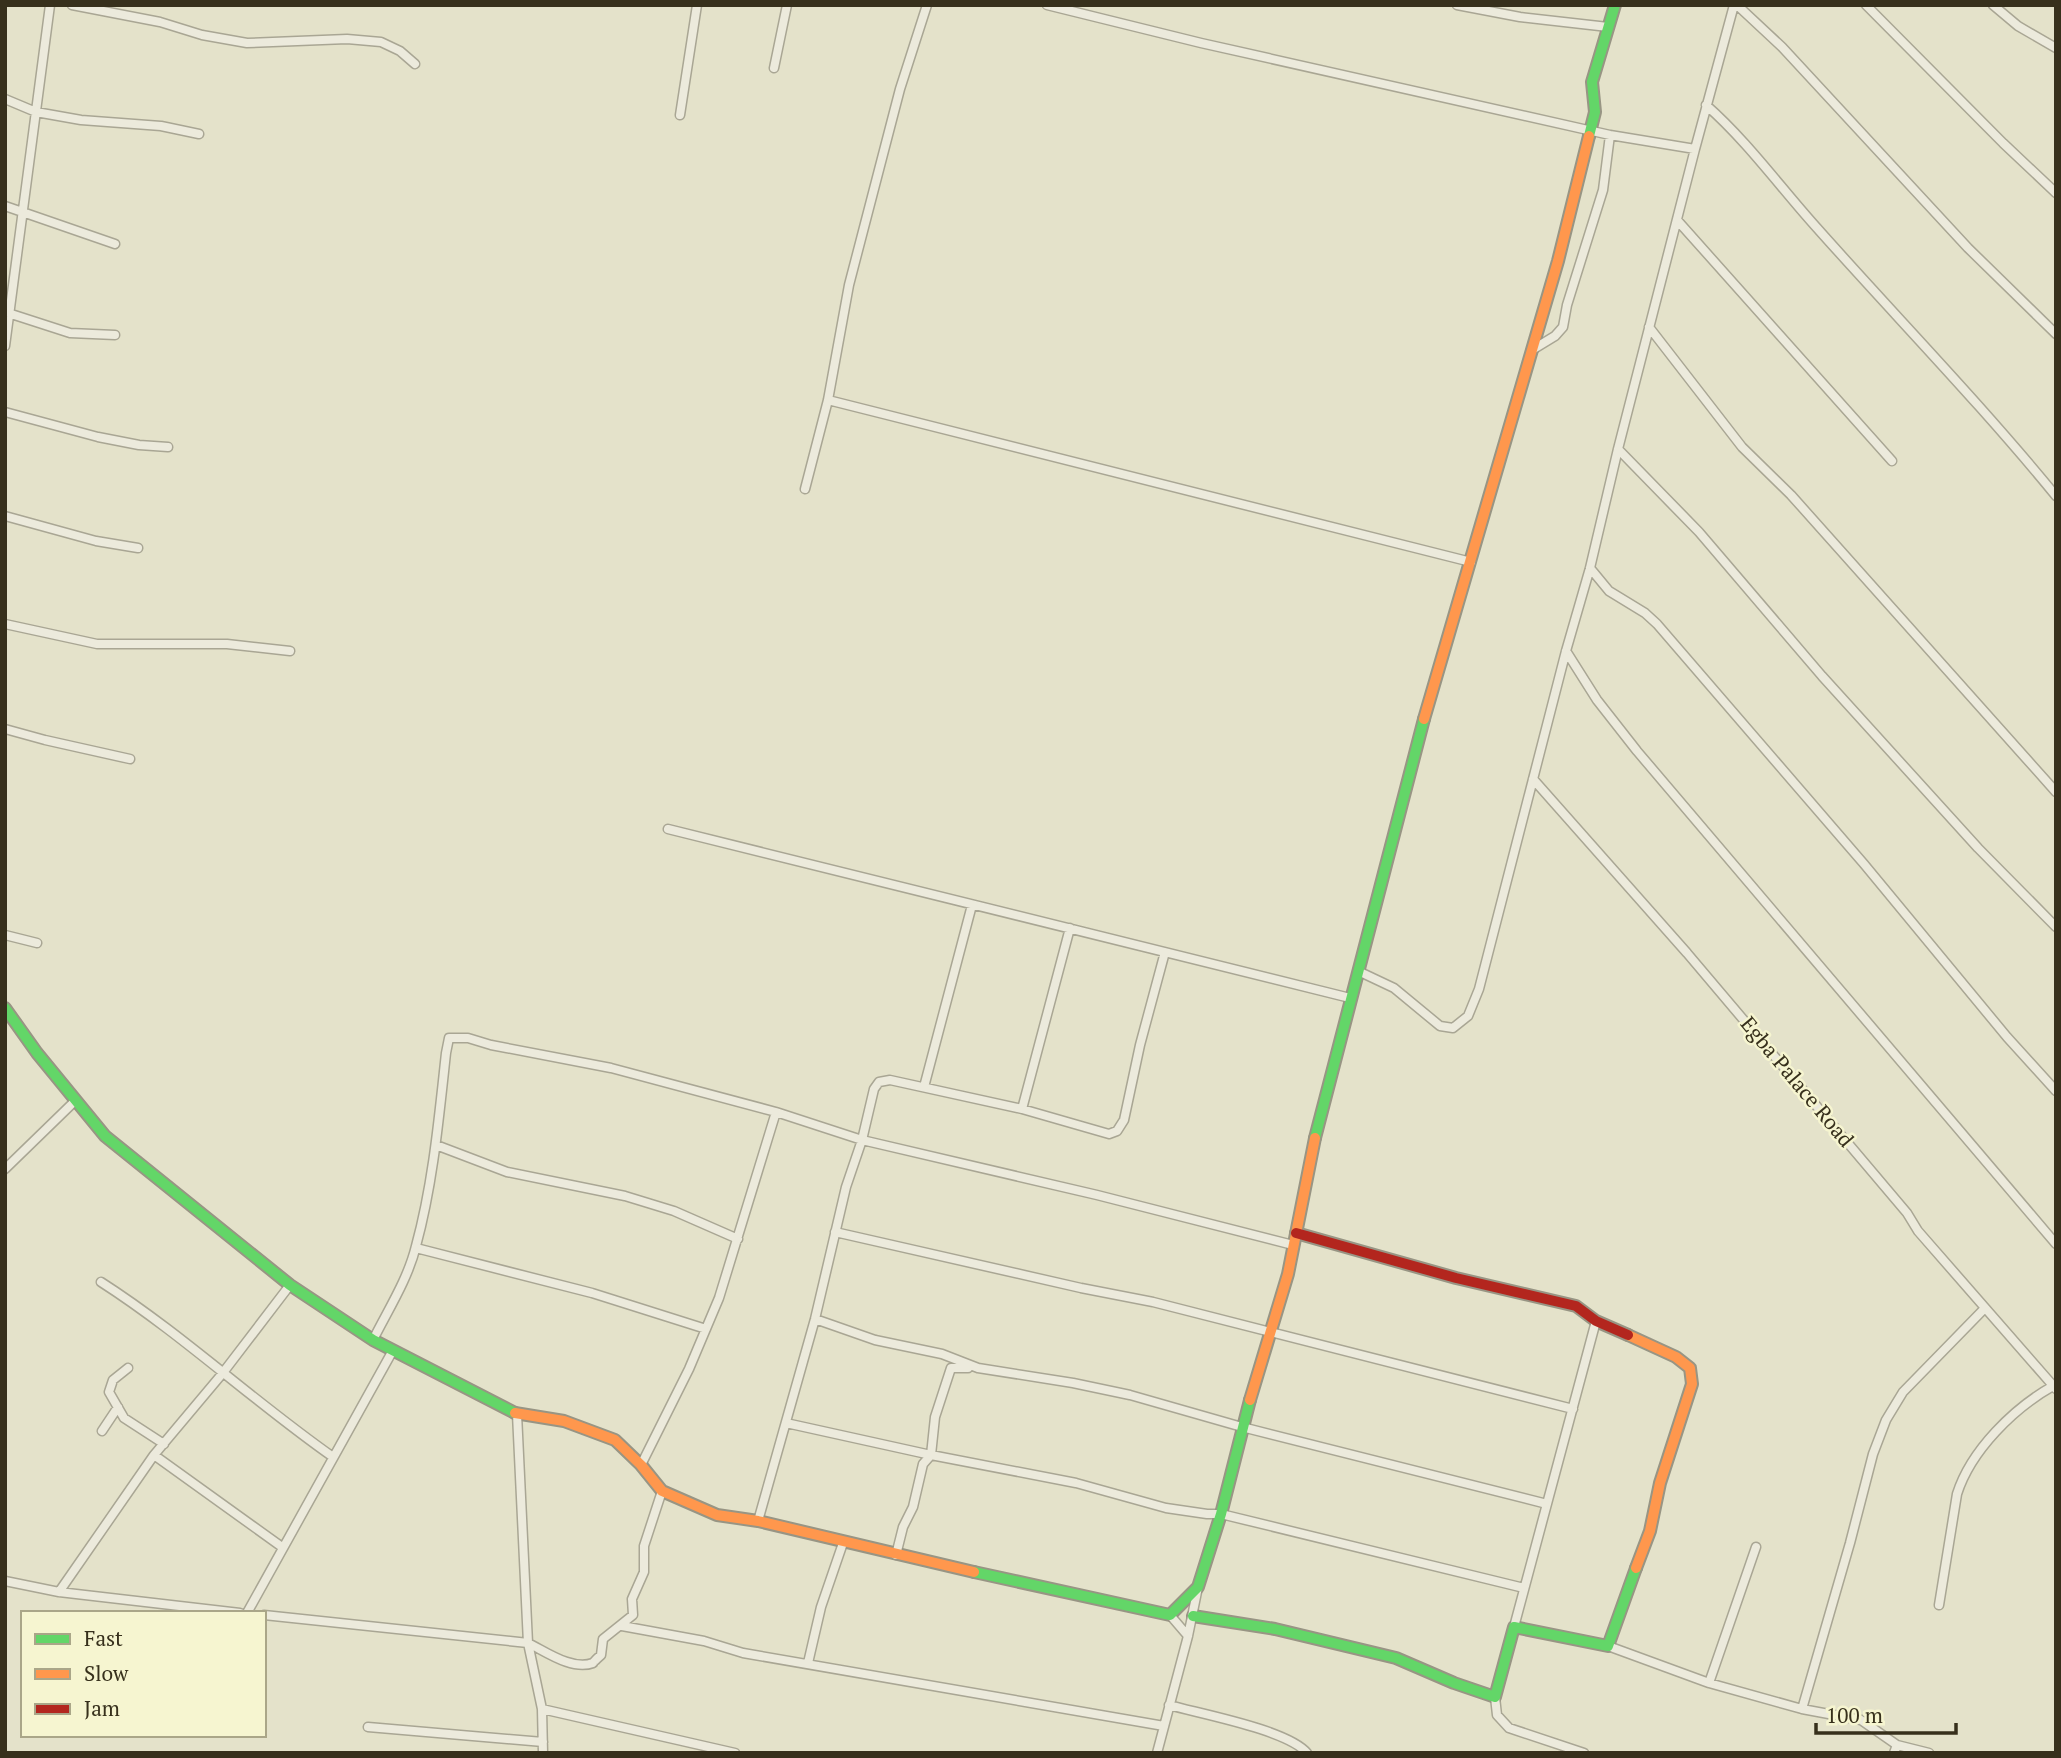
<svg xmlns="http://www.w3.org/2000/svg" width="2061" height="1758" font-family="'PT Serif',serif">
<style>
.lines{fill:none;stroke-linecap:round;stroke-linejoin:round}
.street-casing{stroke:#a9a694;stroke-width:11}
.fast-casing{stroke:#989584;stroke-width:14}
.slow-casing{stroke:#989584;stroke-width:14}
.jam-casing{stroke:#989584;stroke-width:14}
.street{stroke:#eceadc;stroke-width:8}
.fast{stroke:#63d668;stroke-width:10}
.slow{stroke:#ff974d;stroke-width:10}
.jam{stroke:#b3261e;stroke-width:10}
.labels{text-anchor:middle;stroke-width:5;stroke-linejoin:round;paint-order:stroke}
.street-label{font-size:21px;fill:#37301c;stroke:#f6f5d0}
</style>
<rect width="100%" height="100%" fill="#e4e2ca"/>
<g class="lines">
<defs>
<path id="street" d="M72,5l88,17 42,13 45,8 100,-4 34,3 19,9 15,13
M1047,5l154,38 409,92 85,14 39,-144
M1457,5l63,12 88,10
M1737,5l45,42 186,201 88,86
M1866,5l137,138 53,50
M1993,5l25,21 38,22
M774,68l13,-63
M5,99l31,13 45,8 80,6 38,8
M1706,105c42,37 74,82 111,123 80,90 163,175 239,268
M680,115l17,-110
M5,206l110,38
M1677,220l215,241
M5,312l65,21 45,2
M1649,327l93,120 49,48 265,297
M5,346l45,-341
M1532,350l23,-14 8,-9 4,-22 36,-115 7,-55
M828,400l643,162
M5,412l93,25 41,8 29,2
M1618,449l81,83 123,144 156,172 78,79
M805,489l23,-89 21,-115 51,-196 27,-84
M5,516l91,25 42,7
M1590,568l19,23 36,22 12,11 207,240 143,173 49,54
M5,624l92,20h130l63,7
M1566,651l31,49 40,51 419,493
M5,729l40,11 85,19
M1533,779l154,174 220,260 11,18 138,158
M668,829l682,169
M5,935l32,8
M1358,971l36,17 46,38 13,2 15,-12 11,-27 87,-338 24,-83 28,-119 77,-300
M924,1087l48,-182
M1022,1109l48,-181
M436,1145l71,27 118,24 49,15 64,28
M5,1169l71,-69
M835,1232l246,56 72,14 420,107
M416,1248l176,45 114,36
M101,1282c81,52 152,119 232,175
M815,1319l60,21 67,14 36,14 95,15 57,12 112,32 305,77
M373,1340c15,-30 35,-61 43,-94 17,-62 23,-129 30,-193l3,-15h19l23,7 120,23 165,44 86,28 235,55 196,50
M128,1368l-15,12 -4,12 15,26 40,26
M517,1414l11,229 14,66 1,44
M786,1423l145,32 145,28 90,25 41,6h14l303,74
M102,1431l16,-24
M154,1455l128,92
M641,1465l48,-96 30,-71 57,-186
M758,1521l57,-202 31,-132 16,-47 12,-51 5,-7 11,-2 132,29 87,25 8,-3 7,-11 16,-75 25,-93
M896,1555l7,-28 10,-20 10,-43 8,-9 4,-38 16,-49h17
M5,1581l54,11 181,21
M59,1592l95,-137 68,-81 68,-89
M1939,1605l18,-111c14,-44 57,-86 96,-108
M247,1613l145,-261
M264,1615l264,28c17,8 44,28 65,20 0,-1 8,-8 8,-8l2,-16 30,-24 -1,-16 12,-27v-26l18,-55
M1170,1615l18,21
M622,1626l82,15 39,12 421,73
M1514,1627l82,-306
M1608,1646l101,37 93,26 48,-166 23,-89 13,-34 17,-28 82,-84
M808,1663l13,-56 22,-64
M1709,1683l47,-136
M1495,1697l2,18 12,13 75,25
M1169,1705c32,9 119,25 138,48
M542,1709l193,44
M1802,1709l59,11 36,25 -3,8
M368,1727l175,15
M1897,1745l32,8
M1157,1753l31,-117 10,-49"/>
<path id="fast" d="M1589,136l6,-24 -3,-30 23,-77
M5,1008l32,45 68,83 185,149 83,55 142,73
M1315,1138l109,-419
M974,1572l196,43 28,-28 23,-73 29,-114
M1193,1616l82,13 121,29 58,25 41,14 19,-70 94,19 28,-78"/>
<path id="slow" d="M1424,719l134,-458 31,-125
M1628,1335l48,22 14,11 2,16 -32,99 -10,48 -14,37
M1250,1400l38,-126 27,-136
M515,1413l49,8 51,19 26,25 21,26 55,24 41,6 216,51"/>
<path id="jam" d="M1296,1233l160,45 120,28 20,15 32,14"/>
</defs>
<use href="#street" class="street-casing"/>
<use href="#fast" class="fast-casing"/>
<use href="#slow" class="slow-casing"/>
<use href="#jam" class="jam-casing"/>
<use href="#street" class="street"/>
<use href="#fast" class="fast"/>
<use href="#slow" class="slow"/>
<use href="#jam" class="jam"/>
</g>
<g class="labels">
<g class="street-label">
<text transform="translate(1797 1082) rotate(50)" y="7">Egba Palace Road</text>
</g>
</g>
<rect width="2061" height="1758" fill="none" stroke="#37301c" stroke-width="14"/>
<rect x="21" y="1611" width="245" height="126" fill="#f6f5d0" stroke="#aaa688" stroke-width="2"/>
<rect x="35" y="1634" width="35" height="10" fill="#63d668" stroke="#aaa688" stroke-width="2"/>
<text x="84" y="1646" font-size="21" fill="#37301c">Fast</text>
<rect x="35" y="1669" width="35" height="10" fill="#ff974d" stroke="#aaa688" stroke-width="2"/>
<text x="84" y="1681" font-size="21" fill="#37301c">Slow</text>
<rect x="35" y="1704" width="35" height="10" fill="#b3261e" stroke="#aaa688" stroke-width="2"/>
<text x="84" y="1716" font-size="21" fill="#37301c">Jam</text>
<path d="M1816 1723v10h140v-10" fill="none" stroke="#37301c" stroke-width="3.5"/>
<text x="1826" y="1723" font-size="21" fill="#37301c" stroke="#f6f5d0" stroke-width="5" paint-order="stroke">100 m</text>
</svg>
